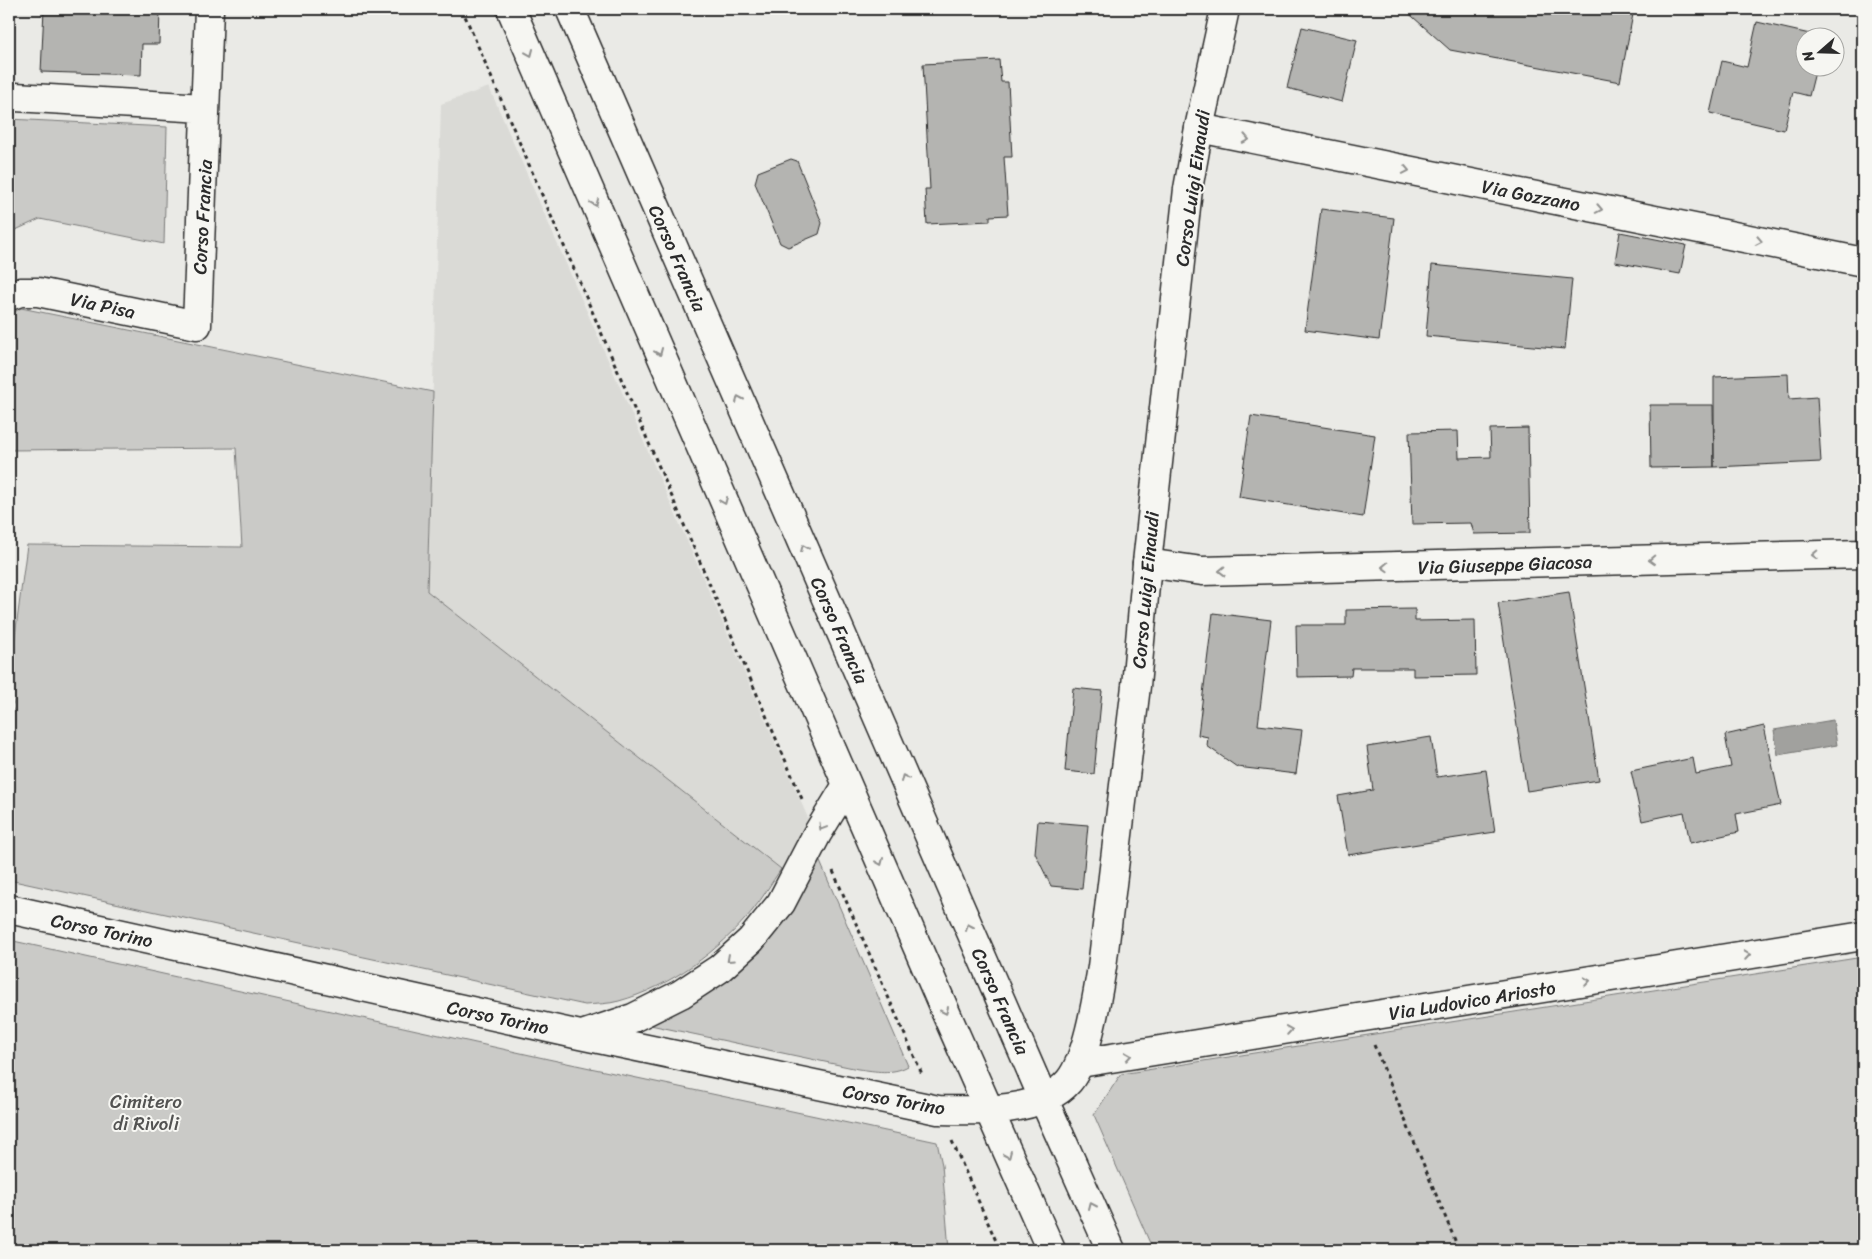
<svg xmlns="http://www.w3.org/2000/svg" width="1872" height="1259" font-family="Sriracha,sans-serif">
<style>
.built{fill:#dadad6}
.green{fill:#cacac7;stroke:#7a7a79}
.water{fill:#a1a19e;stroke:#727270}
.building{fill:#b4b4b1;stroke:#2b2b2b}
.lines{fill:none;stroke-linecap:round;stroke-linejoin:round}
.minor-casing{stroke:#2b2b2b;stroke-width:31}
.major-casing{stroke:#2b2b2b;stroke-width:31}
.path{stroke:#2b2b2b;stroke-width:3;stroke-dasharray:4 4;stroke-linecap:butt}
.minor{stroke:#f6f6f2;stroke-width:28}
.major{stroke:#f6f6f2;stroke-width:28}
.oneway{stroke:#90908e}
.labels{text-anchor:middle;stroke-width:4;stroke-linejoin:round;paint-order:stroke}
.street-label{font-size:19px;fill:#2b2b2b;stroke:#f6f6f2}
.park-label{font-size:19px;fill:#535352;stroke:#f6f6f2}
</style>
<rect width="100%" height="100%" fill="#eaeae6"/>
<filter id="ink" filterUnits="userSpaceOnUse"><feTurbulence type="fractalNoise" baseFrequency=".02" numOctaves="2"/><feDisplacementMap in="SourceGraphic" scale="10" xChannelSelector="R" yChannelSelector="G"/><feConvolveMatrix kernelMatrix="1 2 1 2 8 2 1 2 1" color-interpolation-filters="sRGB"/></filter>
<g filter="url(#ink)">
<path class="built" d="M489,87l319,731 -27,51 -354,-278 14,-487z"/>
<path class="green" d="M9,119l158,8 -3,117 -124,-25 -31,14z
M21,308l412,84 -6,199 354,278c-10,14 -18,29 -29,42 -33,40 -82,76 -133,90 -10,3 -23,3 -34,4l-576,-125v-221h3l15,-114 215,2 -6,-99 -227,2v-135z
M818,857l90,209c-16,9 -32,5 -50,3l-217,-46 30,-13z
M9,940l539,119 389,83 5,23 7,85h-940z
M1863,957v293h-710l-59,-135 27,-41z"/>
<path class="water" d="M1833,720l4,25 -59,10 -4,-25z"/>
<path class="building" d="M44,9h16l40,5 1,-5h59l-1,35h-17l-1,31 -100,-3z
M1404,9h230l-14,73 -170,-32z
M1757,22l66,15 -19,1v30h12l-7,28 -16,-4 -9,38 -74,-17 12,-52 25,6z
M1302,27l55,13 -15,62 -55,-14z
M999,60l2,22h7l4,75h-8l4,58 -18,1v5l-63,3 -2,-35h5l-7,-125z
M791,159l6,2 25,62 -3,11 -31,13 -8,-4 -25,-60 3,-11z
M1321,209l73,9 -15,122 -74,-10z
M1620,232l66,13 -6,29 -65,-12z
M1432,265l140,14 -7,70 -139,-13z
M1788,374l1,25 28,-2 4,65 -107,5v-90z
M1650,405h63l1,62 -63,1z
M1251,416l124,19 -12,82 -124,-20z
M1528,428l2,105 -56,1 -3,-11 -59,1 -3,-92 49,-1 1,27 32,-1 -1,-28z
M1569,592l30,188 -72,11 -29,-188z
M1415,609v12l60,-1 1,55 -63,1v-8h-61l-1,8 -54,1 -1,-52h50v-15z
M1213,613l58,7 -13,105 44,5 -6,44 -59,-7 -30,-21 1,-9 -10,-2z
M1073,688l29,3 -8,83 -29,-3z
M1764,726l17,79 -45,9 3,18 -49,11 -6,-31 -42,9 -11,-50 62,-13 3,16 35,-7 -6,-32z
M1431,737l6,40 49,-7 9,62 -147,23 -10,-59 35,-6 -6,-43z
M1038,821l50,4 -6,64 -31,-3 -16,-33z"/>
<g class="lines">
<defs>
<path id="minor" d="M15,97l189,11
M1199,128l664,134
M9,296l11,-4h18l159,33 12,-316
M1147,563l55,8 661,-17
M1080,1063l783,-127"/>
<path id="major" d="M511,9l435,1004 105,237
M570,9l474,1091 67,150
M9,909l571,126 358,75c38,1 104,3 131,-29 19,-23 28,-84 33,-114l34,-281 11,-123 41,-374 11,-61 26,-119
M582,1035l51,-17 48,-24 38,-25 32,-29 30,-37 36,-69 30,-49"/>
</defs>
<use href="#minor" class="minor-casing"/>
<use href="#major" class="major-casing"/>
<path class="path" d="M462,9l340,790
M9,693l3,13 -3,21
M833,871l89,203
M1374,1045l85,205
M952,1141l48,109"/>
<use href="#minor" class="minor"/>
<use href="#major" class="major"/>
</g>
<defs><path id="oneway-chevron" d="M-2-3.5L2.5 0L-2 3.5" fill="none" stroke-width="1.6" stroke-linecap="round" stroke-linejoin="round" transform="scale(1.25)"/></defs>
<g class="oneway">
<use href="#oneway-chevron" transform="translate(530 53) rotate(67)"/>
<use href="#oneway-chevron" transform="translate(1246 139) rotate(11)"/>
<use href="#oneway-chevron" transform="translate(1406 170) rotate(11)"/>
<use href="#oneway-chevron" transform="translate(595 203) rotate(67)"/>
<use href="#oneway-chevron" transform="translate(1599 209) rotate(11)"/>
<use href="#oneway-chevron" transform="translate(1759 241) rotate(11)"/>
<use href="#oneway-chevron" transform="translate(659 352) rotate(67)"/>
<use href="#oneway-chevron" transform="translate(739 399) rotate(-114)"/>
<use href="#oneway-chevron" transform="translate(724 501) rotate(67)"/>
<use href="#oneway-chevron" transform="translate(804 548) rotate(-114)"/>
<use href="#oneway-chevron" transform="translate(1815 555) rotate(178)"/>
<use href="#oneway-chevron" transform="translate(1652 560) rotate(178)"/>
<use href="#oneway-chevron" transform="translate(1385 567) rotate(178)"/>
<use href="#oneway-chevron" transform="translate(1222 571) rotate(179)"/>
<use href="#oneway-chevron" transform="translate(904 778) rotate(-114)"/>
<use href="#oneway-chevron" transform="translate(822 827) rotate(121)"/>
<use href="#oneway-chevron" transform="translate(880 862) rotate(67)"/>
<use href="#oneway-chevron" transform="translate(969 927) rotate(-114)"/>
<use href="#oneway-chevron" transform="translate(1747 955) rotate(-9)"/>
<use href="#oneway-chevron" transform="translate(730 959) rotate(138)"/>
<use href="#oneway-chevron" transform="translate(1587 981) rotate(-9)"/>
<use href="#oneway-chevron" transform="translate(945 1011) rotate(66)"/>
<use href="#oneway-chevron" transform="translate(1289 1030) rotate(-9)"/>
<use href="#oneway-chevron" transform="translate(1128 1056) rotate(-9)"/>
<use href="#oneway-chevron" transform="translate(1008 1155) rotate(66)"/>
<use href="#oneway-chevron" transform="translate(1092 1206) rotate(-114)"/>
</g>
</g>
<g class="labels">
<g class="street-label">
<text transform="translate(1192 188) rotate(-82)" y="7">Corso Luigi Einaudi</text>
<text transform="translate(1531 195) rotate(11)" y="7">Via Gozzano</text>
<text transform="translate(202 217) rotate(-87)" y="7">Corso Francia</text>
<text transform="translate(678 258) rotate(66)" y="7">Corso Francia</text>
<text transform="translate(103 305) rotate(12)" y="7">Via Pisa</text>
<text transform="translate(1505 564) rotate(-2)" y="7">Via Giuseppe Giacosa</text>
<text transform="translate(1145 590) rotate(-85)" y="7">Corso Luigi Einaudi</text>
<text transform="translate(840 630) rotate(66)" y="7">Corso Francia</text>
<text transform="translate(102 930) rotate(12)" y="7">Corso Torino</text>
<text transform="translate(1472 1000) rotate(-9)" y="7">Via Ludovico Ariosto</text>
<text transform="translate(1001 1001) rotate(66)" y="7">Corso Francia</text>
<text transform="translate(498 1017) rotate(12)" y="7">Corso Torino</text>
<text transform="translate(894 1099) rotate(10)" y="7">Corso Torino</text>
</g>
<g class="park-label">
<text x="146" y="1108">Cimitero<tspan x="146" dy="22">di Rivoli</tspan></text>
</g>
</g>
<rect width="1872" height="1259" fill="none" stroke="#f6f6f2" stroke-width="30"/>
<rect x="15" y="15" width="1842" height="1229" fill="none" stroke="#2b2b2b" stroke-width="2" filter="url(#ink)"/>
<g transform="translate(1820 52) rotate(250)"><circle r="24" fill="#f6f6f2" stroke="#a5a5a2"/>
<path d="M0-4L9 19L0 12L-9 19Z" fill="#2b2b2b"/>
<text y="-8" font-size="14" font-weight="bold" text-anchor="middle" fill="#2b2b2b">N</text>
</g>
</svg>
